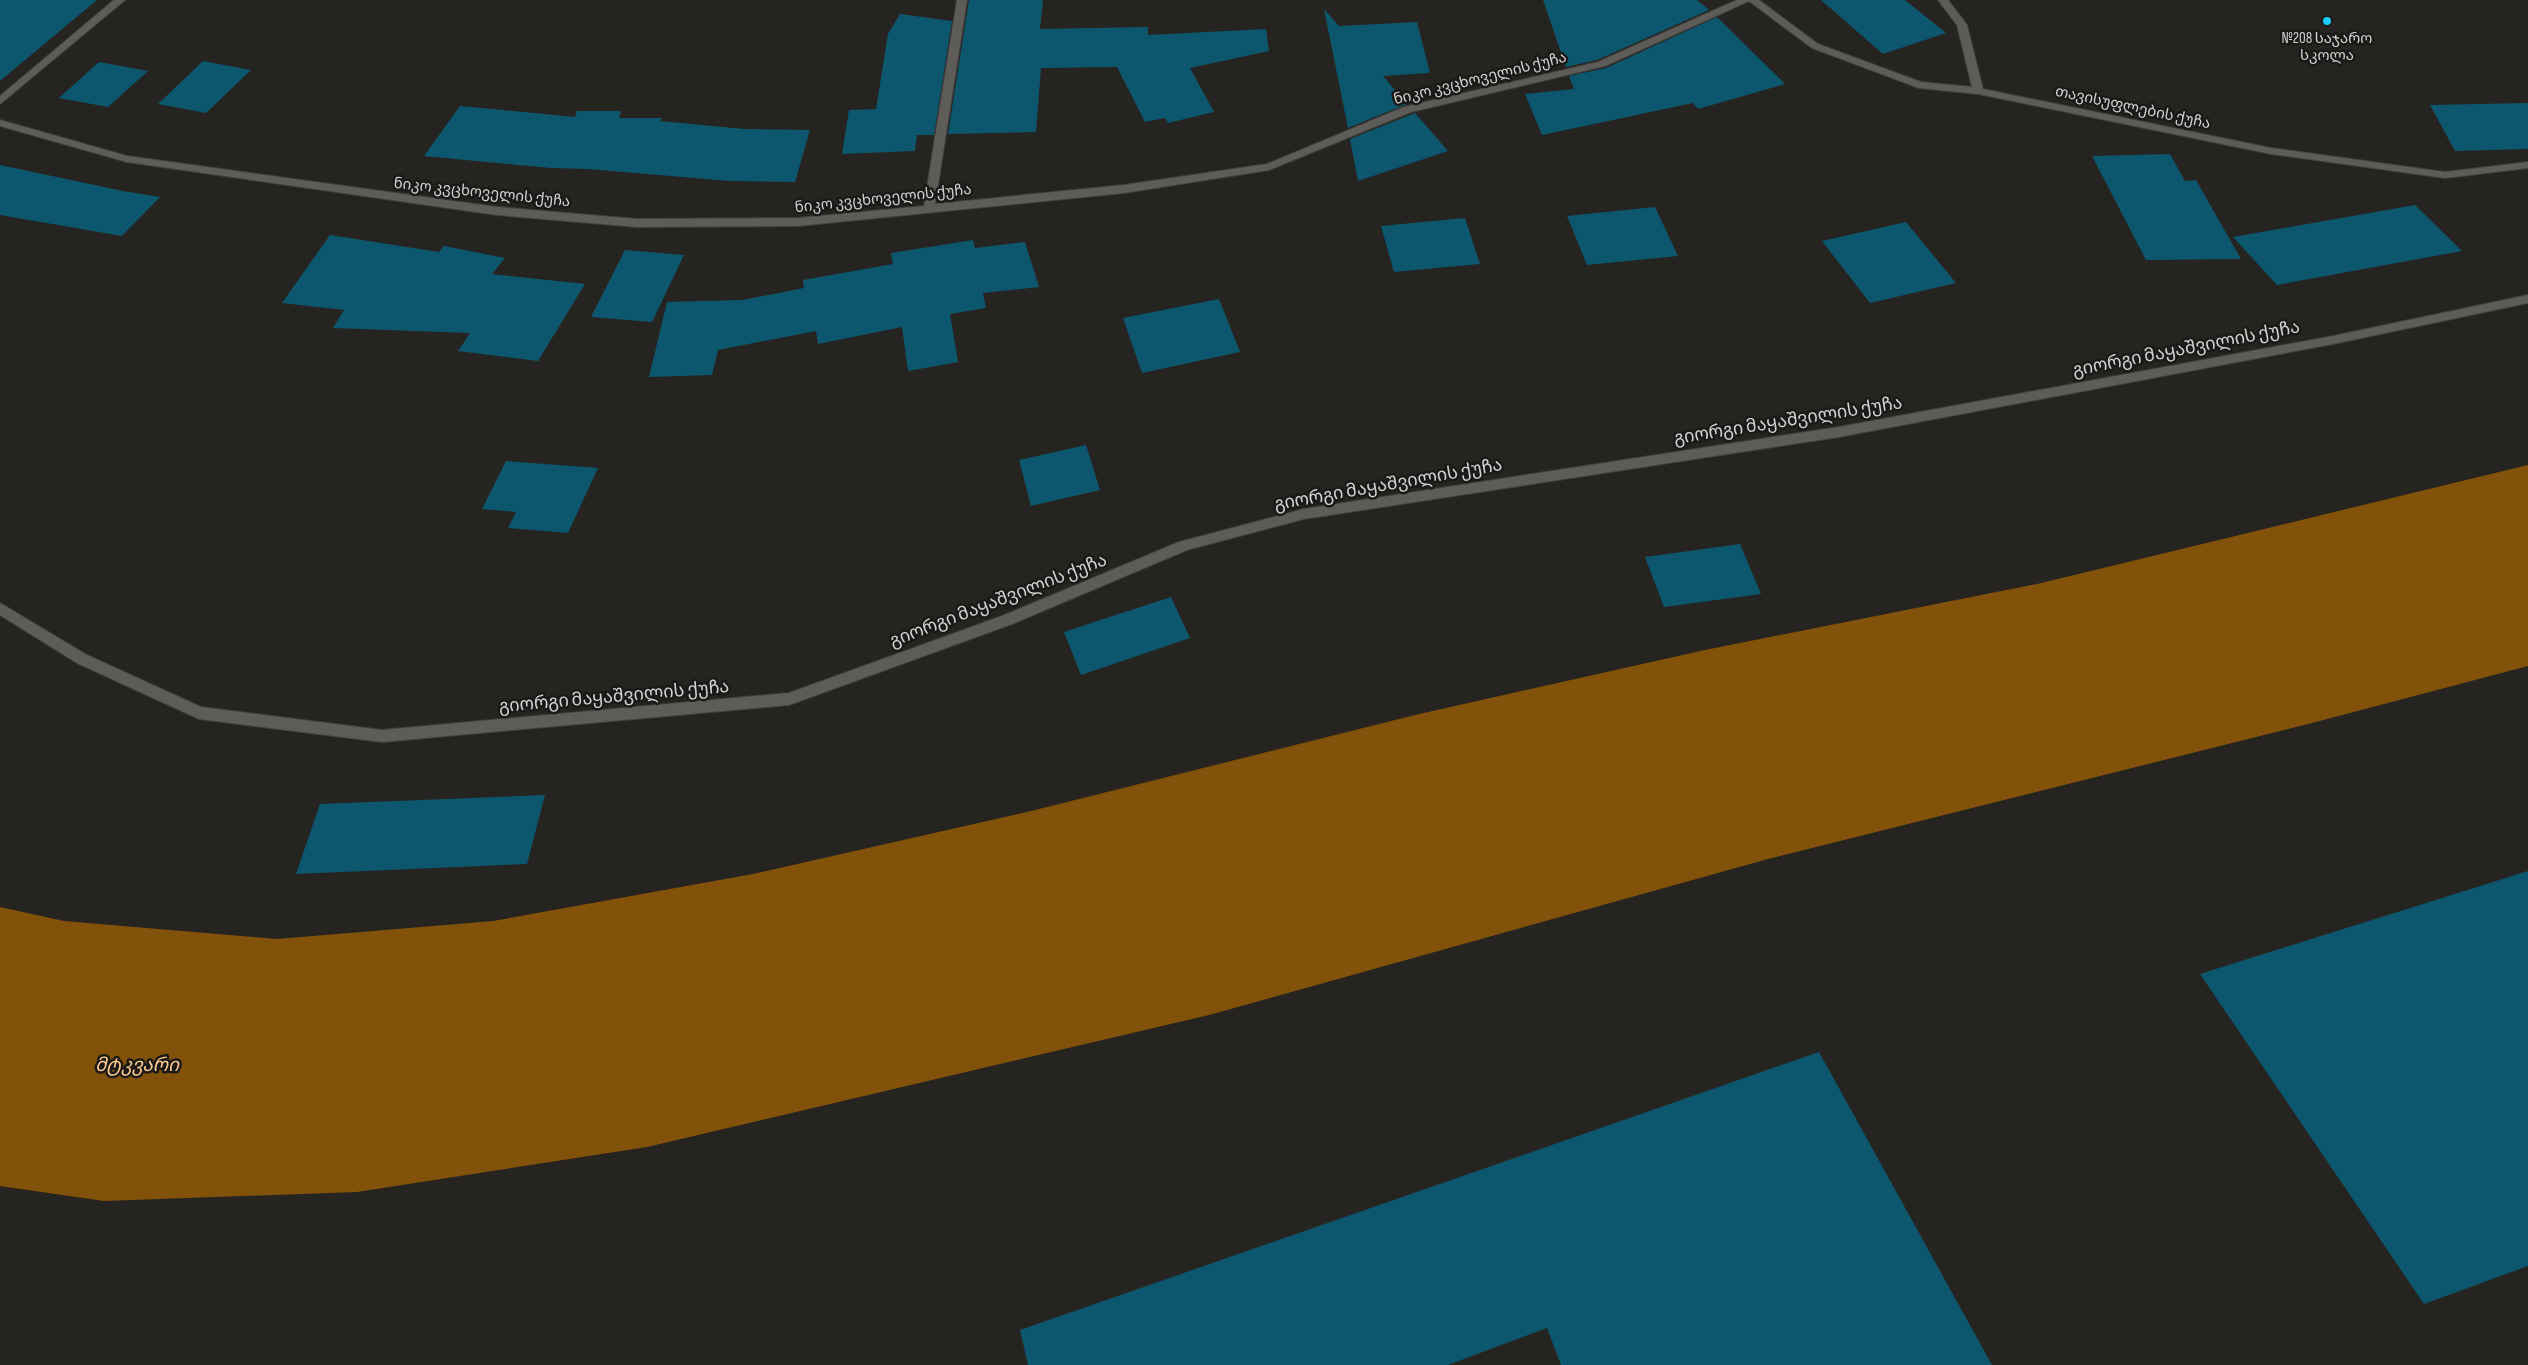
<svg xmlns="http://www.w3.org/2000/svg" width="2528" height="1365" font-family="'Sofia Sans Condensed','Noto Sans Georgian',sans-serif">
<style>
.water{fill:#83520a}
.building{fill:#0d576e}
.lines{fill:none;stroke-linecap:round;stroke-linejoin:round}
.minor-casing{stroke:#42403e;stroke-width:2}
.minor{fill:#5e5c59;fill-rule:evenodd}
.poi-dot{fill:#1acafc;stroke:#1c1a18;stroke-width:2}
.labels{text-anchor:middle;stroke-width:5;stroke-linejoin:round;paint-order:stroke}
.far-poi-label{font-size:15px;fill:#d3d1cf;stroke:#1c1a18}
.far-street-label{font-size:15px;fill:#d3d1cf;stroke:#1c1a18}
.street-label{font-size:18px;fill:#d3d1cf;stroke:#1c1a18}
.water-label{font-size:19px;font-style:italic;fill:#fdca90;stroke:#1c1a18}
</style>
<rect width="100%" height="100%" fill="#262421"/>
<path class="water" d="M2528,465v201l-216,57 -544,136 -559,156 -562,132 -290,45 -253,9 -104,-15v-279l64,14 213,18 216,-18 260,-47 278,-63 384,-96 290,-65 332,-66z"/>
<path class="building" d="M0,0h97l-97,81z
M969,0h74l-3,29 108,-2v8l118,-6 3,22 -79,17 24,44 -46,11 -3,-5 -20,4 -28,-55 -76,1 -5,64 -88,2z
M1543,0h154l12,10 -112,50 -31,7z
M1821,0h84l41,33 -63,21z
M1324,9l15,17 78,-4 13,51 -47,3 24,28 -59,24z
M900,14l52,7 -18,114h-17l-2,16 -73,3 7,-44 27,-1 12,-75z
M1717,17l68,67 -87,25 -5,-6 -151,32 -17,-41 49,-5 -5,-13 37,-8z
M203,61l48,9 -45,43 -48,-9z
M99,62l49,9 -40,36 -49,-9z
M2528,103v46l-73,2 -25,-46z
M460,106l115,11 2,-6h44l-2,7h43l-2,3 84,8 66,1 -15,52 -65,-1 -142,-12 -37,-1 -127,-12z
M1415,113l33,38 -90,30 -8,-42z
M2170,154l15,27 11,-1 45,79 -95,1 -54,-104z
M0,165l123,26 37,6 -38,39 -122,-21z
M2415,205l47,46 -185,34 -44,-48z
M1655,207l23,49 -91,9 -20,-49z
M1465,218l15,46 -86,8 -13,-46z
M1906,222l50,61 -86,20 -48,-62z
M330,235l109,17 5,-6 61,12 -13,16 93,10 -47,77 -80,-10 12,-18 -137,-5 11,-18 -62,-7z
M973,240l2,8 50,-6 14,45 -56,6 3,15 -36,6 8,48 -50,9 -6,-44 -84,17 -2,-13 -98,19 -6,25 -63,2 18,-75 75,-2 62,-12 -1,-8 90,-16 -2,-11z
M625,250l59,5 -32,67 -61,-5z
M1219,299l21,53 -98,21 -19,-55z
M1086,445l14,45 -69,16 -12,-46z
M506,461l92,7 -30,65 -60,-5 8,-16 -34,-3z
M1740,544l21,50 -97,13 -19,-50z
M1171,597l19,41 -109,37 -17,-43z
M545,795l-18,69 -231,10 24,-70z
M2528,871v395l-104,38 -224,-330z
M1819,1052l173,313h-431l-14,-37 -99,37h-420l-8,-35z"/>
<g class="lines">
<defs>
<path id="minor" d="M114,0h11l-125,104v-8z
M957,0h10l-32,204 189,-19 143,-21 137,-57 194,-45 139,-62h22l59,44 103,38 51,5 -15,-62 -19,-25h10l19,25 16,64 288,59 174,24 83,-10v6l-83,10 -174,-24 -293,-60 -59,-6 -107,-40 -63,-47 -144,65 -194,46 -142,58 -145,23 -326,33 -161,1 -140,-12 -370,-53 -127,-36v-6l127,36 370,51 140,12 161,-1 126,-12z
M2528,295v8l-195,41 -494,93 -535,82 -117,31 -175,74 -223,81 -407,37 -183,-23 -122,-56 -77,-48v-12l87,52 114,52 181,23 407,-37 213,-77 177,-74 125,-33 535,-82 494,-91z"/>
</defs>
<use href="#minor" class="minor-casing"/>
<use href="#minor" class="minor"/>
</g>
<circle class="poi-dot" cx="2327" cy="21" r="5"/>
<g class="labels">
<g class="far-poi-label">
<text x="2327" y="43">№208 საჯარო<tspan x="2327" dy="17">სკოლა</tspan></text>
</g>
<g class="far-street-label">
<text transform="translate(1480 78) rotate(-14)" y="5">ნიკო კვცხოველის ქუჩა</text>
<text transform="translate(2133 107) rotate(12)" y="5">თავისუფლების ქუჩა</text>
<text transform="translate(482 192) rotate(6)" y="5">ნიკო კვცხოველის ქუჩა</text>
<text transform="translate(883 198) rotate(-6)" y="5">ნიკო კვცხოველის ქუჩა</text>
</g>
<g class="street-label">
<text transform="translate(2186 348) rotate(-11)" y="6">გიორგი მაყაშვილის ქუჩა</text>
<text transform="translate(1788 420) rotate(-9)" y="6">გიორგი მაყაშვილის ქუჩა</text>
<text transform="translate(1388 484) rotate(-10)" y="6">გიორგი მაყაშვილის ქუჩა</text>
<text transform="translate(998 600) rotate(-21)" y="6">გიორგი მაყაშვილის ქუჩა</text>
<text transform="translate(614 696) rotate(-5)" y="6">გიორგი მაყაშვილის ქუჩა</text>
</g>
<g class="water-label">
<text x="137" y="1071">მტკვარი</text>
</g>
</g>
</svg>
